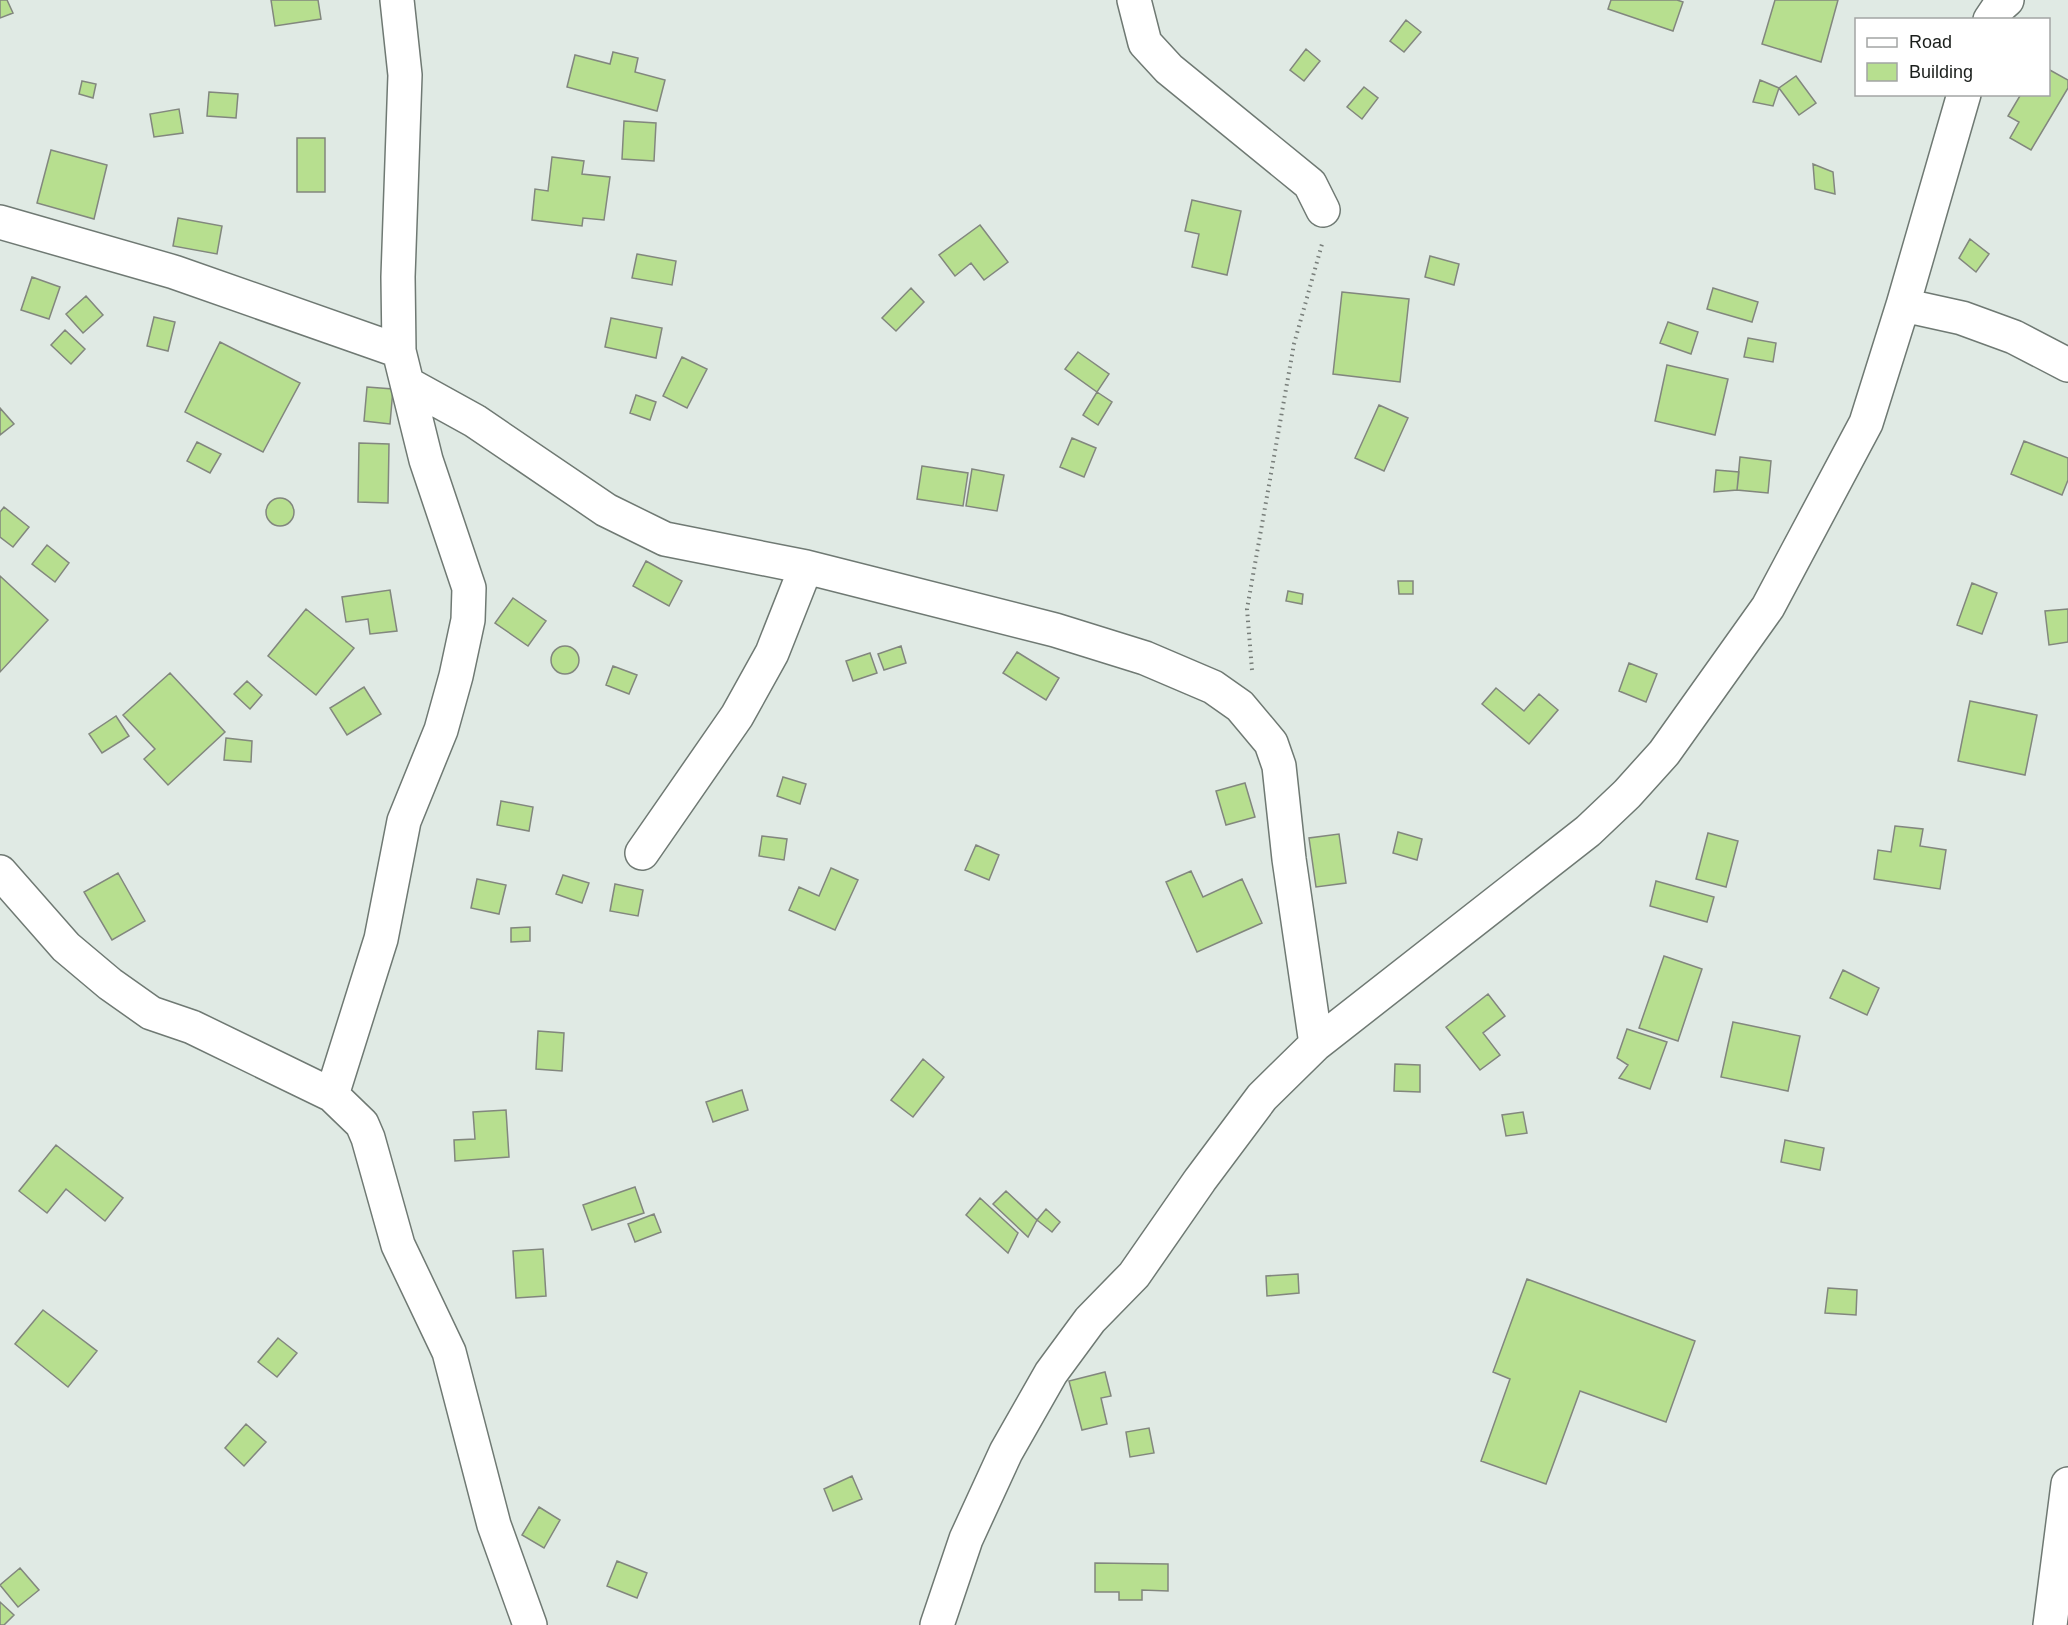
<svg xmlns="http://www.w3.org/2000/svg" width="2068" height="1625" font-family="Helvetica,sans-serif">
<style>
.building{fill:#b7df8f;stroke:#82877e;stroke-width:1.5}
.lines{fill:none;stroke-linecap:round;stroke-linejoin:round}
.street-casing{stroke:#6f7973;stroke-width:36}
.secondary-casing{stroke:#6f7973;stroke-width:36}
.path{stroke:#787e7a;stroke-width:4;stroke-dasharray:1.5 4.5;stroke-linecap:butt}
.street{stroke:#fff;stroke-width:33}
.secondary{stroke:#fff;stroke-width:33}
</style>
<rect width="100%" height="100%" fill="#e0eae4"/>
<path class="building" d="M0,0h7l6,13 -13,5z
M271,0h47l3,19 -46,7z
M1611,0h66l6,2 -10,29 -65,-22z
M1775,0h63l-17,62 -59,-18z
M1406,20l15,12 -17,20 -14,-11z
M1306,49l14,12 -16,20 -14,-11z
M613,52l25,6 -3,14 30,8 -8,31 -90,-24 8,-32 35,9z
M2048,69l20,11v8l-37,62 -21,-12 9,-16 -11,-6 13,-22h27z
M1796,76l20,27 -17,12 -20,-27z
M1760,80l19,8 -6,18 -20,-4z
M82,81l14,3 -3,14 -14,-4z
M1364,87l14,11 -16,21 -15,-12z
M209,92l29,2 -2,24 -29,-2z
M179,109l4,24 -29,4 -4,-23z
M624,121l32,2 -2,38 -32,-2z
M297,138h28v54h-28z
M51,150l56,15 -13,54 -57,-16z
M552,157l32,4 -2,13 28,3 -6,43 -21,-2 -1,8 -50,-6 3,-31 13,2z
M1813,164l20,8 2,22 -20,-5z
M1192,200l49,11 -14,64 -35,-8 7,-33 -14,-3z
M178,218l44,8 -5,28 -44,-8z
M980,225l28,37 -24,18 -13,-17 -16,13 -16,-21z
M1970,239l19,15 -13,18 -17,-14z
M637,254l39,7 -4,24 -40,-7z
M1430,256l29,8 -5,21 -29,-8z
M32,277l28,10 -11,32 -28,-9z
M911,288l13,14 -28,29 -14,-13z
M1713,288l45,14 -6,20 -45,-13z
M1342,292l67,7 -9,83 -67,-8z
M86,296l17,19 -20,18 -17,-19z
M154,317l21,5 -7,29 -21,-5z
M611,318l51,10 -6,30 -51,-11z
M1668,322l30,10 -7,22 -31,-11z
M65,330l20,19 -14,15 -20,-19z
M1748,338l28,5 -3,19 -29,-5z
M220,342l80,41 -37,69 -78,-40z
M1078,352l31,22 -12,18 -32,-23z
M682,357l25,12 -20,39 -24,-12z
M1667,365l61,14 -13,56 -60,-14z
M367,387l26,2 -3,35 -26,-3z
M1097,392l15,10 -14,23 -15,-10z
M636,395l20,7 -6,18 -20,-7z
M1379,405l29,13 -24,53 -29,-13z
M0,408l14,16 -14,11z
M1072,438l24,10 -12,29 -24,-10z
M2024,441l44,17v22l-6,15 -51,-21z
M197,442l24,12 -11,19 -23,-12z
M359,443l30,1 -1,59 -30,-1z
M1740,457l31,4 -3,32 -31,-3z
M922,466l46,7 -5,33 -46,-7z
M972,469l32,6 -7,36 -31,-5z
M1716,470l23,2 -2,18 -23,2z
M266 512a14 14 0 1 1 28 0a14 14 0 1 1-28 0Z
M4,507l25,20 -16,20 -13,-10v-25z
M47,545l22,18 -14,19 -23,-18z
M646,561l36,20 -13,25 -36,-20z
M0,576l48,44 -48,52z
M1398,581h15v13h-14z
M1972,583l25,10 -15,41 -25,-9z
M390,590l7,41 -27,3 -2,-15 -22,3 -4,-25z
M1288,591l15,3 -1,10 -16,-3z
M513,598l33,23 -18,25 -33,-23z
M306,609l48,39 -38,47 -48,-39z
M2068,609v33l-19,3 -4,-34z
M901,646l5,17 -22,7 -6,-16z
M551 660a14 14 0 1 1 28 0a14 14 0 1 1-28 0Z
M1017,652l42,26 -13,22 -43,-27z
M870,653l7,20 -24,8 -7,-20z
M1629,663l28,11 -11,28 -27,-11z
M613,666l24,9 -8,19 -23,-9z
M170,673l55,59 -57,53 -24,-26 11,-10 -32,-34z
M247,681l15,14 -12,14 -16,-15z
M364,687l17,27 -34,21 -17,-27z
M1496,688l28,23 15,-17 19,16 -29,34 -47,-40z
M1970,701l67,14 -12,60 -67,-14z
M116,716l13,20 -27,17 -13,-19z
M226,738l26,3 -1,21 -27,-2z
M783,777l23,7 -6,20 -23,-8z
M1245,783l10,34 -29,8 -10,-34z
M501,801l32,6 -4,24 -32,-6z
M1895,826l28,3 -3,17 26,4 -6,39 -66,-10 4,-29 13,2z
M1398,832l24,7 -5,21 -24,-7z
M1708,833l30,8 -12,46 -30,-8z
M1339,834l7,49 -30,4 -7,-49z
M762,836l25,3 -3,21 -25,-4z
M976,845l23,10 -10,25 -24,-10z
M831,868l27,12 -23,50 -46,-20 10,-23 20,9z
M1191,871l12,26 39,-18 20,44 -65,29 -31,-70z
M118,873l27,48 -33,19 -28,-48z
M563,875l26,8 -7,20 -26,-9z
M477,879l29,6 -7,29 -28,-6z
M1656,881l58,16 -7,25 -57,-16z
M615,884l28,6 -5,26 -28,-5z
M530,927v14l-19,1v-14z
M1664,956l38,13 -24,72 -39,-13z
M1843,970l36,18 -12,27 -37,-17z
M1488,994l17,22 -22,17 17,22 -20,15 -34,-43z
M1733,1022l67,14 -12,55 -67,-14z
M1627,1029l40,13 -17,47 -31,-11 9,-13 -11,-7z
M538,1031l26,2 -2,38 -26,-2z
M923,1059l21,18 -31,40 -22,-17z
M1395,1064l25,1v27l-26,-1z
M742,1090l6,20 -35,12 -7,-20z
M506,1110l3,47 -54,4 -1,-21 21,-1 -2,-27z
M1523,1112l4,21 -21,3 -4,-21z
M1785,1140l39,8 -4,22 -39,-8z
M56,1145l67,53 -18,23 -39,-32 -19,24 -28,-22z
M635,1187l9,26 -52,17 -9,-25z
M1006,1191l31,29 -9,17 -35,-33z
M980,1198l38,35 -10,20 -42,-38z
M1046,1209l14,13 -8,10 -15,-12z
M654,1214l7,18 -26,10 -7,-18z
M543,1249l3,47 -30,2 -3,-47z
M1298,1274l1,19 -32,3 -1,-20z
M1527,1279l168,62 -29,81 -86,-31 -34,93 -65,-23 29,-82 -17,-7z
M1828,1288l29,2 -1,25 -31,-2z
M43,1310l54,41 -29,36 -53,-43z
M278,1338l19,15 -20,24 -19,-15z
M1105,1372l6,24 -10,2 6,26 -25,6 -13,-49z
M246,1424l20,18 -22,24 -19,-18z
M1149,1428l5,25 -24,4 -4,-25z
M852,1476l10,23 -29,12 -9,-22z
M539,1507l21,13 -16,28 -22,-13z
M617,1561l30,12 -10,25 -30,-12z
M1095,1563l73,1v27l-26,-1v10h-23v-8h-24z
M20,1568l19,22 -21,17 -18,-22z
M0,1602l14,13 -10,10h-4z"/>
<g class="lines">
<defs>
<path id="street" d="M397,0l8,75 -7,202 1,74 27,109 43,128 -1,32 -12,56 -15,54 -37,91 -23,118 -49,156 30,29 6,14 30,107 51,107 45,173 36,100
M1134,0l11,43 24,26 141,115 13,26
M1990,20l8,-12 9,-8
M0,222l174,50 225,79
M1903,305l61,-211
M408,384l67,37 131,89 59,29 141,28 249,63 90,28 68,29 27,19 31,37 8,23 10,93 27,185
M642,853l95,-137 35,-63 34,-86
M0,872l66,75 44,37 41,29 41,14 140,68
M937,1625l29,-86 40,-87 45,-79 39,-53 44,-45 66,-95 62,-83 54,-53 272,-213 39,-37 37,-41 104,-146 98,-184 37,-118 59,13 52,19 54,28"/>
<path id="secondary" d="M2050,1625l18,-141"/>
</defs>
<use href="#street" class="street-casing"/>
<use href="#secondary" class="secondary-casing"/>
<path class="path" d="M1252,670l-5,-61 47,-265 28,-100"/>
<use href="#street" class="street"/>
<use href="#secondary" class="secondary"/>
</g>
<rect x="1855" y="18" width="195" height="78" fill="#ffffff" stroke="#a3a5a4" stroke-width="1.5"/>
<rect x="1867" y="38" width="30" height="9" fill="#ffffff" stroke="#a3a5a4" stroke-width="1.5"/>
<text x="1909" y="48" font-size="18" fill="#1a1e1b">Road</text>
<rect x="1867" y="63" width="30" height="18" fill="#b7df8f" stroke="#a3a5a4" stroke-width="1.5"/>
<text x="1909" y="78" font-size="18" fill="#1a1e1b">Building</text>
</svg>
